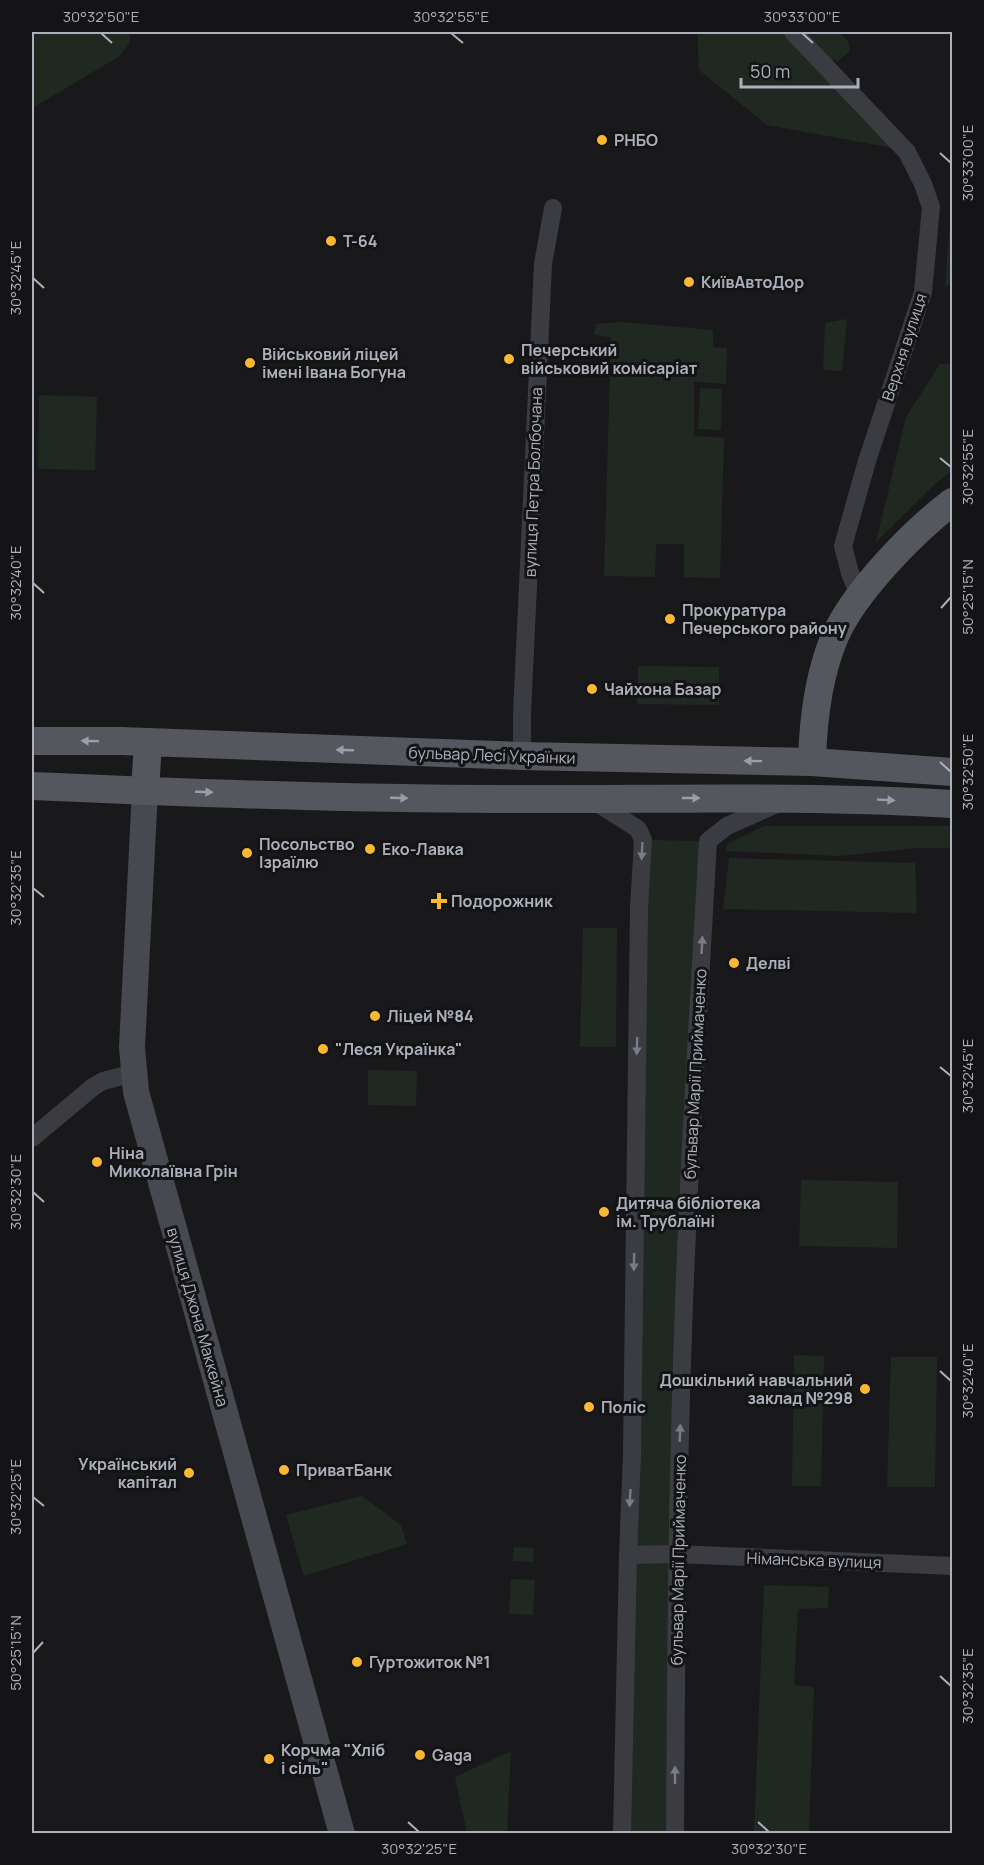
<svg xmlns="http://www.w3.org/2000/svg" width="984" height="1865" font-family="Manrope,sans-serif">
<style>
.green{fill:#202921}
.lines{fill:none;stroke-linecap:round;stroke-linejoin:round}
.street{stroke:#3b3c42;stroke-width:18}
.secondary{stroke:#474950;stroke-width:26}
.primary{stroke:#55575f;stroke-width:28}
.oneway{fill:#9a9ea9}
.oneway2{fill:#797c85}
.ticks{fill:none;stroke:#abb0bb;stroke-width:2}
.poi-dot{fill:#f9b733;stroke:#141416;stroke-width:2}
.labels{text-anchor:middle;stroke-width:6;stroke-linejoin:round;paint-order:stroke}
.poi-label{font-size:16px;font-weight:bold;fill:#abb0bb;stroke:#141416;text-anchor:start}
.street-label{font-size:16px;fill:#abb0bb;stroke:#141416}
.neatline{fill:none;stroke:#abb0bb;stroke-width:2}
.ticks-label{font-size:15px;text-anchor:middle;fill:#abb0bb}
</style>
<rect width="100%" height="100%" fill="#19191b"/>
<path class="green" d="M32,32h98l-1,12 -9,12 -88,52z
M697,32h87l109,116 -126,-23 -68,-55z
M800,32h39l10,11v9l-11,9 -12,-1z
M952,197v88h-7z
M847,319l-5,52 -19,-1 2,-47z
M621,322l92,8v17l14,1 -1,36 -32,-2v54l30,2 -4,140 -36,-1v-33h-28l-1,33 -51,-1 7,-238 -17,-4 2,-10z
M940,364h12v107l-16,12 -60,59 30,-125z
M700,388l22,1 -1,41 -23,-1z
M39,395l58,2 -2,73 -57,-1z
M638,666l81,1v38l-82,-1z
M764,826h188v22h-35l-78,8 -113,-5 1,-7z
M643,840l65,1 -33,992 -53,1z
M729,858l186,5 2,50 -194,-4z
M583,928h34l-1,119h-36z
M368,1070l49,1 -1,35 -48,-1z
M801,1180l97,2 -1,66 -98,-2z
M794,1355l30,1 -3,130h-29z
M891,1357h46l-2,130h-48z
M362,1496l39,29 6,19 -103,32 -18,-61z
M514,1547l20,1 -1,14 -20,-1z
M511,1579l24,1 -2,35 -24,-1z
M764,1585l65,2 -1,21 -30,1 -4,76 20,2 -5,146h-55z
M511,1751l-4,82h-40l-12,-56z"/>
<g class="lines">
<path class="street" d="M793,32l114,120 16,32 8,23 -8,85 -56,169 -24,85 7,27 10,24
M522,756v-42l21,-450 10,-56
M594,801l44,28 5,11 -4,68 -7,546 -4,101 -6,279
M32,1138l61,-51 10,-6 31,-8
M628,1555l48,-1 276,12
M675,1834c1,-167 2,-333 8,-500 5,-164 16,-329 25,-493l19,-15 52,-23"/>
<path class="secondary" d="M145,790l-13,257 4,45 206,742"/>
<path class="primary" d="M32,741h89l401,15 290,6 140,10
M812,762c1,-42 6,-86 23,-126 20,-45 78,-104 117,-134
M32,786c155,7 311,13 467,13 151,1 302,-4 453,5
M145,790l3,-47"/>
</g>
<defs><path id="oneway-solid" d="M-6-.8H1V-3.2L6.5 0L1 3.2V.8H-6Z" transform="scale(1.5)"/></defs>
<g class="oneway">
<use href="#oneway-solid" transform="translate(90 741) rotate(-179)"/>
<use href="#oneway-solid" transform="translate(345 750) rotate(-178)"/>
<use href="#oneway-solid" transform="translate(753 761) rotate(-179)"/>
<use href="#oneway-solid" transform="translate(204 792) rotate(2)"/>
<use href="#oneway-solid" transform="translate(399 798) rotate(2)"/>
<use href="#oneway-solid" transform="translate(691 798)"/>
<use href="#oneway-solid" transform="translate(886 800) rotate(3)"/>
</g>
<g class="oneway2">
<use href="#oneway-solid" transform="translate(642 851) rotate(93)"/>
<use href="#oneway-solid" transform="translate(702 945) rotate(-87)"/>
<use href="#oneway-solid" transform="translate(637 1046) rotate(91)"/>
<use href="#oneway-solid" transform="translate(634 1262) rotate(91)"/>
<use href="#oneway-solid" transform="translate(680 1433) rotate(-88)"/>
<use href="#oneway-solid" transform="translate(630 1498) rotate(93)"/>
<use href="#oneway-solid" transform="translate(675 1775) rotate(-90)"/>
</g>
<path class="ticks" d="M101,33l11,10M451,33l12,10M802,33l11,10M940,153l11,10M33,278l11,10M940,458l11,9M33,583l11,10M941,608l10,-11M940,762l11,10M33,888l11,9M940,1067l11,9M33,1192l11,10M940,1371l11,10M33,1497l11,9M33,1653l10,-11M940,1676l11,10M408,1822l11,10M758,1822l11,10"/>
<g class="poi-dot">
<circle cx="602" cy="140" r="6"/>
<circle cx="331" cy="241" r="6"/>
<circle cx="689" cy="282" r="6"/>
<circle cx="509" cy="359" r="6"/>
<circle cx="250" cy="363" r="6"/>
<circle cx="670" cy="619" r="6"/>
<circle cx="592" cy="689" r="6"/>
<circle cx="370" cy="849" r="6"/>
<circle cx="247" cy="853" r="6"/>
<path d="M436 892h6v6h6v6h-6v6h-6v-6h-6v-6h6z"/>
<circle cx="734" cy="963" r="6"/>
<circle cx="375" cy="1016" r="6"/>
<circle cx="323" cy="1049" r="6"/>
<circle cx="97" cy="1162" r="6"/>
<circle cx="604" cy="1212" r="6"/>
<circle cx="865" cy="1389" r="6"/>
<circle cx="589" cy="1407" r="6"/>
<circle cx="284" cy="1470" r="6"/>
<circle cx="189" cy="1473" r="6"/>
<circle cx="357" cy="1662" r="6"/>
<circle cx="420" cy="1755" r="6"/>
<circle cx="269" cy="1759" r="6"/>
</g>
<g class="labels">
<g class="poi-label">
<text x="614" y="146">РНБО</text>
<text x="343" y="247">Т-64</text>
<text x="701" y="288">КиївАвтоДор</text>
<text x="521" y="356">Печерський<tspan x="521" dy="18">військовий комісаріат</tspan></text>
<text x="262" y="360">Військовий ліцей<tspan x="262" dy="18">імені Івана Богуна</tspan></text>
<text x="682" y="616">Прокуратура<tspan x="682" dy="18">Печерського району</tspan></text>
<text x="604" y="695">Чайхона Базар</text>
<text x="259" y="850">Посольство<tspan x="259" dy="18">Ізраїлю</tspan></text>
<text x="382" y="855">Еко-Лавка</text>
<text x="451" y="907">Подорожник</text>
<text x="746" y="969">Делві</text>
<text x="387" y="1022">Ліцей №84</text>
<text x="335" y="1055">"Леся Українка"</text>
<text x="109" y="1159">Ніна<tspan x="109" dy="18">Миколаївна Грін</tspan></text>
<text x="616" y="1209">Дитяча бібліотека<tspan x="616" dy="18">ім. Трублаїні</tspan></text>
<text x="853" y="1386" text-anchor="end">Дошкільний навчальний<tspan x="853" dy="18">заклад №298</tspan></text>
<text x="601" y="1413">Поліс</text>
<text x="177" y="1470" text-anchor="end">Український<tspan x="177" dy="18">капітал</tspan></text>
<text x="296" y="1476">ПриватБанк</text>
<text x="369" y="1668">Гуртожиток №1</text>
<text x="281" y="1756">Корчма "Хліб<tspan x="281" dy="18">і сіль"</tspan></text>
<text x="432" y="1761">Gaga</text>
</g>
<g class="street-label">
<text transform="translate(904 347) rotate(-72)" y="6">Верхня вулиця</text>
<text transform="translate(533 482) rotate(-88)" y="6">вулиця Петра Болбочана</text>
<text transform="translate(492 755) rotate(2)" y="6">бульвар Лесі Українки</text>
<text transform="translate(695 1074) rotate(-87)" y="6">бульвар Марії Приймаченко</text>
<text transform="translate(198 1317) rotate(74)" y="6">вулиця Джона Маккейна</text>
<text transform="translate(678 1560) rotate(-89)" y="6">бульвар Марії Приймаченко</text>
<text transform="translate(814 1560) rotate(2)" y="6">Німанська вулиця</text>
</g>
</g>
<rect width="984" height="1865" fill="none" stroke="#141416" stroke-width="66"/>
<path d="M741 78v9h117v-9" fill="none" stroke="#abb0bb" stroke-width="3"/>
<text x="750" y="78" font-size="18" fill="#abb0bb" stroke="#141416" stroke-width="4.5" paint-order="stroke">50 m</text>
<rect x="33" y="33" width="918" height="1799" class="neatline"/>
<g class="ticks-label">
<text x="101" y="22">30°32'50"E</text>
<text x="451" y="22">30°32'55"E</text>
<text x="802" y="22">30°33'00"E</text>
<text transform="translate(968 163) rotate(-90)" y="5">30°33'00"E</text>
<text transform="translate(16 278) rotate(-90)" y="5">30°32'45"E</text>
<text transform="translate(968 467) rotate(-90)" y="5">30°32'55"E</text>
<text transform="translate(16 583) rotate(-90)" y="5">30°32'40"E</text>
<text transform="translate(968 597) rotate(-90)" y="5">50°25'15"N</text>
<text transform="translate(968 772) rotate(-90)" y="5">30°32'50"E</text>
<text transform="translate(16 888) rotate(-90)" y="5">30°32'35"E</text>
<text transform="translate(968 1076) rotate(-90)" y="5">30°32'45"E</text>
<text transform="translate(16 1192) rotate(-90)" y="5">30°32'30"E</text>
<text transform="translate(968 1381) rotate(-90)" y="5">30°32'40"E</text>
<text transform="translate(16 1497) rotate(-90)" y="5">30°32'25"E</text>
<text transform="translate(16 1653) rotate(-90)" y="5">50°25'15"N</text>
<text transform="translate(968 1686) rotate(-90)" y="5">30°32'35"E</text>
<text x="419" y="1854">30°32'25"E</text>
<text x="769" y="1854">30°32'30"E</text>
</g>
</svg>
